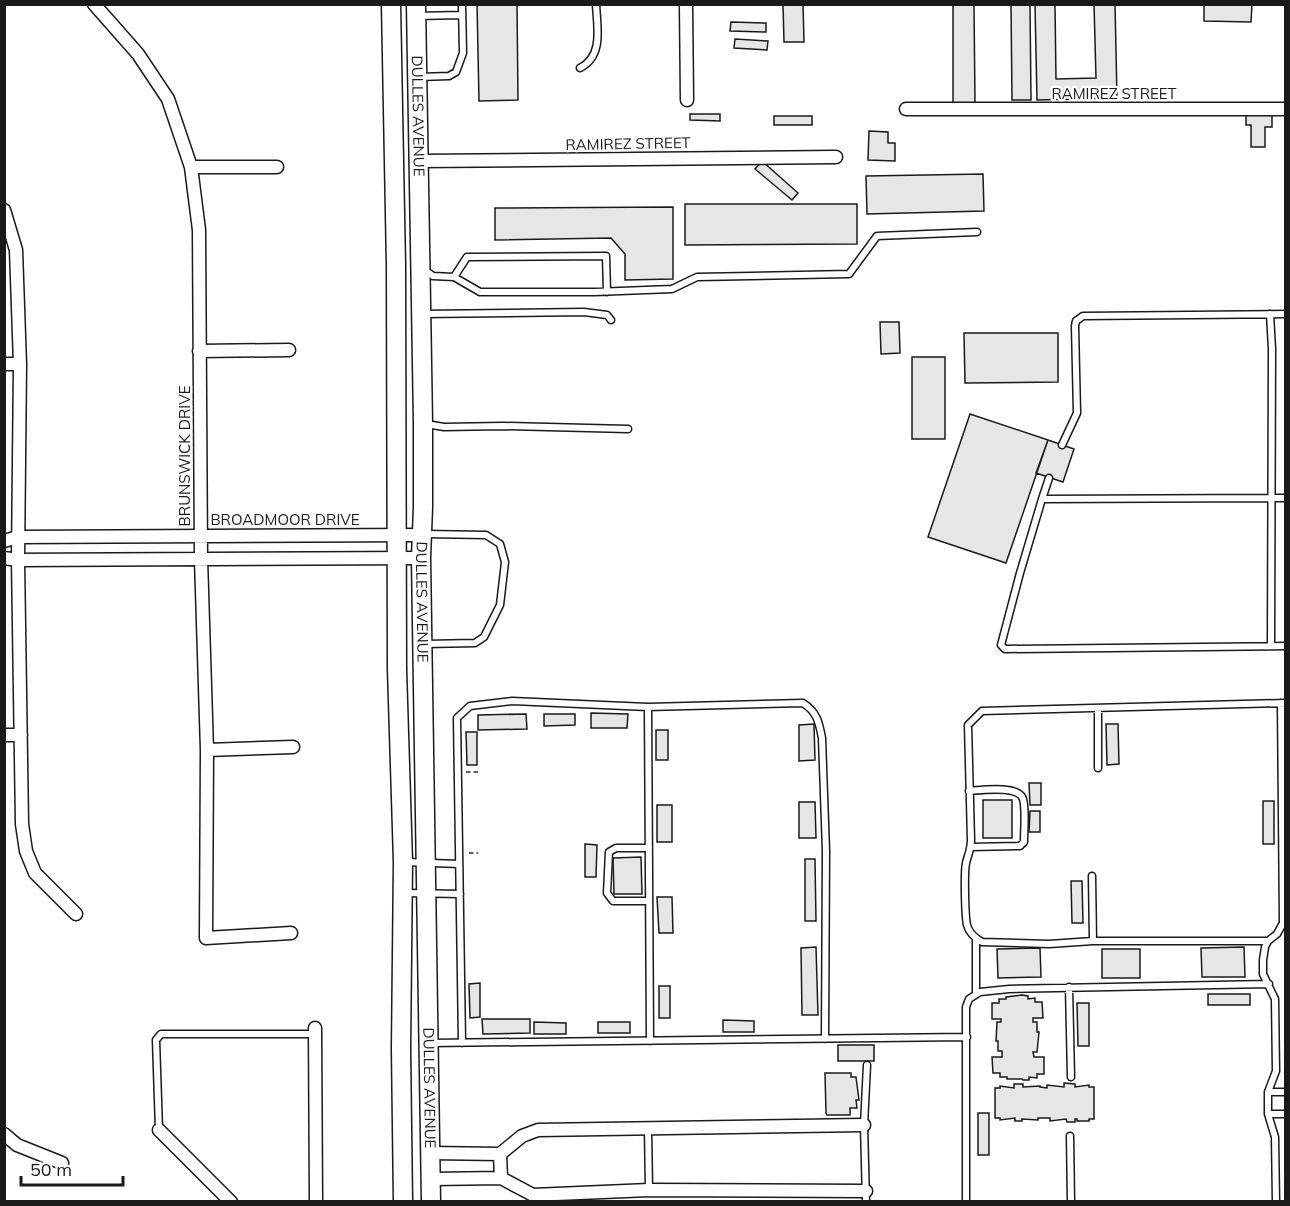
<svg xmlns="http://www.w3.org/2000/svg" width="1290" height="1206" font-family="Mulish,sans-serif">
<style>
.building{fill:#e6e6e6;stroke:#1a1a1a;stroke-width:1.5}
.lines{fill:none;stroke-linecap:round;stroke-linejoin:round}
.service-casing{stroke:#1a1a1a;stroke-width:9}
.minor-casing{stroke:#1a1a1a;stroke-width:15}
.secondary-casing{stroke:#1a1a1a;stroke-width:21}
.path{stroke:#5f5f5f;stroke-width:2;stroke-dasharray:4.5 3;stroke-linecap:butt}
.service{stroke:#fff;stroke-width:6}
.minor{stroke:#fff;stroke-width:12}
.secondary{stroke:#fff;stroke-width:18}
.labels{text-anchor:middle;stroke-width:4.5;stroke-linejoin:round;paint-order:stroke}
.street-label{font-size:15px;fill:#1a1a1a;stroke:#fff}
</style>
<rect width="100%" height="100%" fill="#fff"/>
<path class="building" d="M477,4h40l1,96 -39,1z
M783,4h20l1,38h-20z
M953,4h21l1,99h-22z
M1011,4h19l1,96h-19z
M1035,4h20l1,75 40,-1 -2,-74h21l2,94 -80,2z
M1204,4h48l-1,18 -47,-1z
M731,22l35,1v9l-36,-1z
M735,39l33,2 -1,9 -33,-2z
M690,114h30v7l-30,-1z
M1246,115h26v12h-7v20h-14v-22h-5z
M774,116h38v9h-38z
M869,131l19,1v11h7v18l-27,-1z
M762,161l36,32 -6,7 -37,-31z
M983,174l1,37 -117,3 -1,-38z
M685,204h172v40l-172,1z
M673,207v72l-48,1v-26l-14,-16 -116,2v-32z
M880,322h19l1,31 -19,1z
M964,333h94v49l-93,1z
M912,357h33v82h-33z
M970,414l78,26 -42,123 -78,-26z
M1048,440l26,9 -11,33 -27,-9z
M591,713l37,1 -1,14h-36z
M526,714l1,15 -49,1v-15z
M544,714h31v11l-31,1z
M814,724l1,36 -16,1v-36z
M1106,724h12l1,40 -12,1z
M656,730h12v30h-12z
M466,732h11v33h-10z
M1029,783h12v22h-11z
M983,800h29v38h-29z
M1263,801h11v43h-11z
M799,802h16l1,36h-17z
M657,805h15v37h-15z
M1030,811h10v21h-11z
M585,844l12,1 -1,32h-11z
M641,857l1,37h-28l-1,-36z
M805,859h10l1,62h-11z
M1071,881h11l1,42h-11z
M657,897h15l1,36h-14z
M816,947l2,68h-16l-1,-67z
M1244,947l1,30h-43l-1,-29z
M1040,948l1,29 -43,1 -1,-29z
M1102,949h38v29h-38z
M480,983v34l-10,1 -1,-34z
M659,986h11v32h-11z
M1208,994h42v11h-42z
M1022,995l6,1v3l7,-1v4h7l1,16h-10v4h4v10h2l-2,20h-4l1,5h10v17h-7v4l-8,-1v3h-6l-1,-1h-15v-2h-7v-4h-7l-1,-16h10v-6h-4v-10h-2l1,-19h4v-3h-9v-16h7v-4h7v-2z
M1077,1003h12v43h-11z
M482,1019h48v14l-47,1z
M723,1020l31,1v11h-31z
M534,1022l32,1v11h-32z
M598,1022h32v11h-32z
M838,1045h36v16h-36z
M825,1073h26v4h5l3,23h-3l1,8h-7v7h-23l-1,-2z
M1064,1083l11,1v3l14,-2v2h5v32h-5v2h-12v-2h-2v3h-8l-1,-3 -16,2v-3h-12v2l-16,-1v2h-7v-3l-15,2v-2h-5v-30h5v-2l14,2v-4h9v3l17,-1v1l7,1v-3l17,2z
M978,1113h11v42h-11z"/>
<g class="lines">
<defs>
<path id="service" d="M417,16l45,-1
M580,68c24,-12 17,-41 16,-64
M419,77l30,-1 7,-4 7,-19 -1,-49
M423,269l10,7 21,1 26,15h114l78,-3 25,-12 152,-3 28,-38 100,-4
M454,277l13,-20 139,-1 1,36
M422,314l162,-2 23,3 4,5
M1270,314l2,35 -1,296
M426,424l18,3 59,-1 125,3
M1062,445l15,-32 -2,-87 1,-5 7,-5 203,-2
M1286,498l-244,1 -22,74 -19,72 4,4 281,-3
M1042,499l7,-21
M425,534l61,1 14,9 5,18 -5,43 -16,32 -9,6 -49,1
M648,707l2,334
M1098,768v-59
M969,791c13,-1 50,-6 54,8 3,10 1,32 1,43l-4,4 -49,1
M649,848h-33l-7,4 -2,41 6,8h36
M406,862l53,2
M1092,876l1,65
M406,893l54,1
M976,939v55
M1268,941h-175l-44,3 -67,-2c-7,-4 -13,-9 -15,-17 -2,-9 -3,-53 -1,-62 2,-8 5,-14 5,-23l-3,-115 14,-14 304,-8
M1069,987l2,90
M430,1043l537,-6
M462,1043l-5,-325 13,-12 42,-5 136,6 155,-4c14,9 16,19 19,35l4,113 -1,188
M1268,1092h18
M1268,1114h18
M648,1128l1,62
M159,1130l-3,-90 5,-6h154
M1070,1136l1,66
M866,1202l-2,-77 3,-60
M966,1202v-195l3,-8 11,-7 29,-3 260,-5
M1276,1202l-1,-65 -7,-23v-22l8,-21 -1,-72 -12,-25v-14l2,-13 3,-6 9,-7 6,-11 -2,-220"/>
<path id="minor" d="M94,4l44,50 30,45 23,68 8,63 2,329 6,191 -1,188 85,-5
M686,4l1,96
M906,109h380
M420,161l416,-4
M191,167h86
M4,210l12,40 4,114 -2,196 4,264 4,27 9,22 41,41
M199,351l90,-1
M4,364h16
M4,541l14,-4 404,-2
M4,558l14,2 403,-2
M4,735h17
M207,750l86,-3
M315,1028l1,174
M159,1130l72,72
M4,1134l13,11 45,18
M431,1153l69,1 22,-18 16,-6 326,-5
M500,1154l1,24
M432,1179l69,-1 32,17 116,-5 217,1"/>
<g id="secondary">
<path d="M391,4l5,262 1,403 6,193 -2,187 2,153"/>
<path id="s1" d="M416,4l7,419v84l-2,51 10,644"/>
</g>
</defs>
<use href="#service" class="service-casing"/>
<use href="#minor" class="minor-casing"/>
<use href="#secondary" class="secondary-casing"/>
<path class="path" d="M466,772h12
M469,853h9"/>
<use href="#service" class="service"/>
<use href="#minor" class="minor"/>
<use href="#secondary" class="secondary"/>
</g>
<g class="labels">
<g class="street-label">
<text x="1114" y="99">RAMIREZ STREET</text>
<text dy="5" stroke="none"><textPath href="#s1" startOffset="112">DULLES AVENUE</textPath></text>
<text transform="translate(628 144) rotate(-1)" y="5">RAMIREZ STREET</text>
<text transform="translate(185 456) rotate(-90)" y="5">BRUNSWICK DRIVE</text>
<text x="285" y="525">BROADMOOR DRIVE</text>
<text dy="5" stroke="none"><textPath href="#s1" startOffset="598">DULLES AVENUE</textPath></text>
<text dy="5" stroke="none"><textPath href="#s1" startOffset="1084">DULLES AVENUE</textPath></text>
</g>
</g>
<rect width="1290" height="1206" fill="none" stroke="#1a1a1a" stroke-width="12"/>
<path d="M21 1176v9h102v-9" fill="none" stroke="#1a1a1a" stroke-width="3"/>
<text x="30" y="1176" font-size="18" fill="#1a1a1a" stroke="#ffffff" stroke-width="4.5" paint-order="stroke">50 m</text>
</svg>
